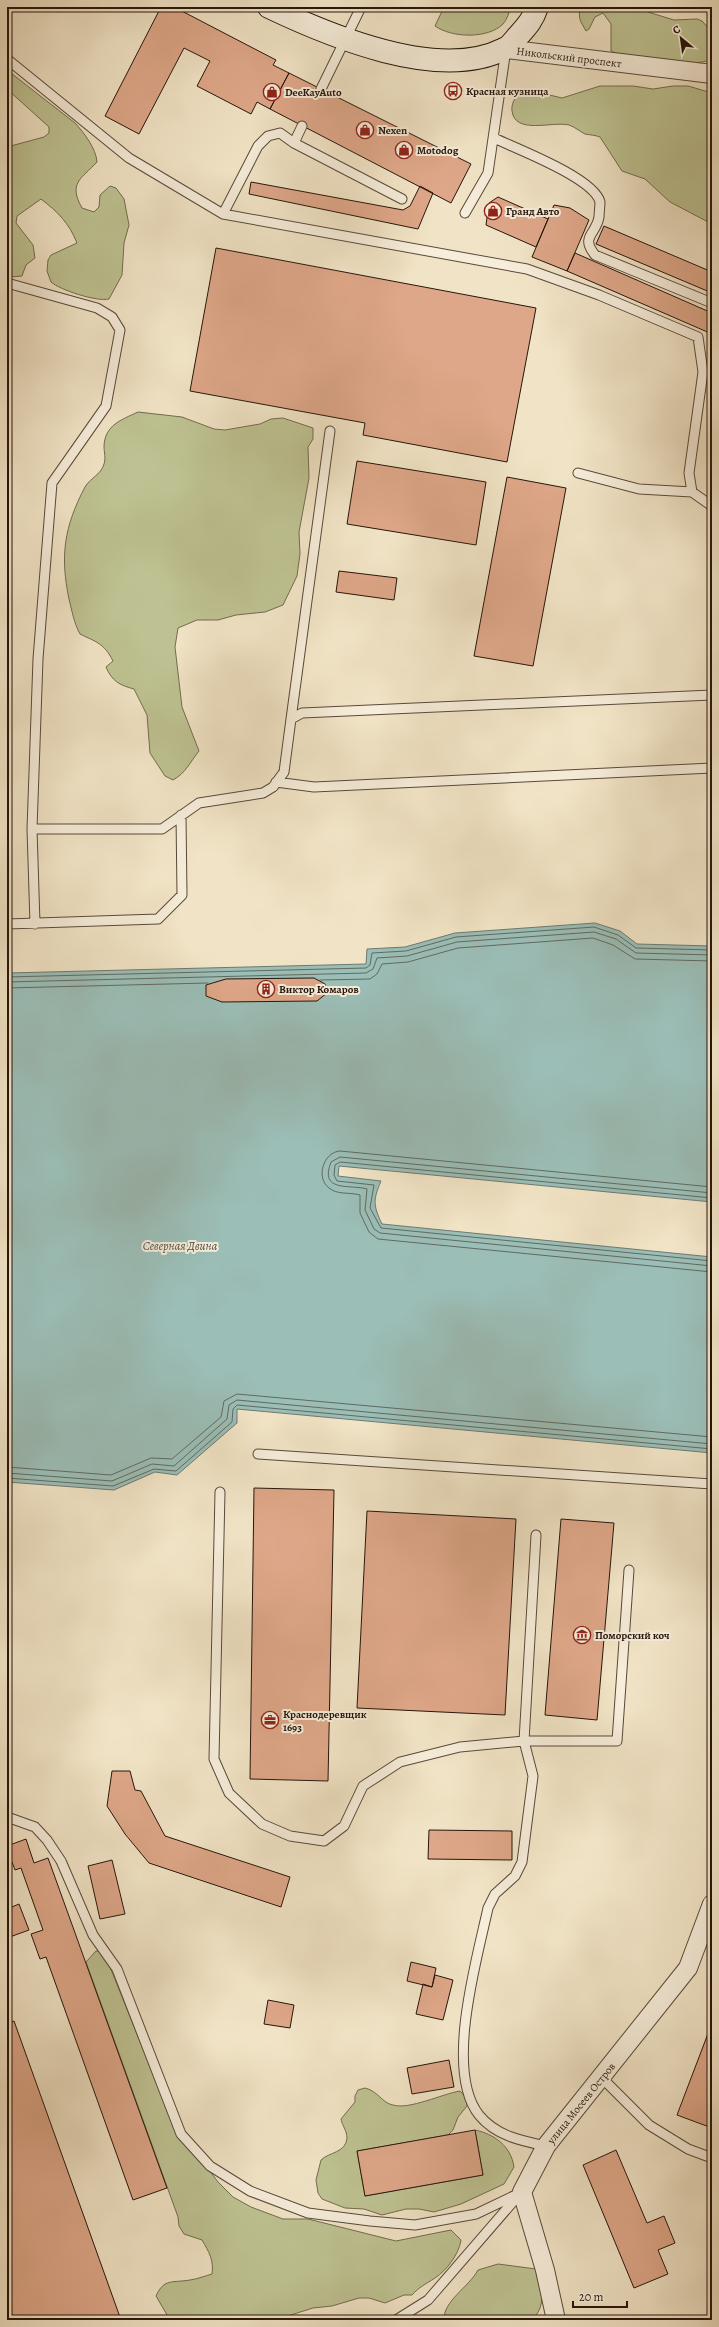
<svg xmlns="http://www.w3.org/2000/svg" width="719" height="2327" font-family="Alegreya,serif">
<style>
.green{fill:#bec292;stroke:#726c4e}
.water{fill:#9bbeb7;stroke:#6c7a72}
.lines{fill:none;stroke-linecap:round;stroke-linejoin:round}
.shore{stroke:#606a61;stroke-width:1}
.building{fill:#dea789;stroke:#26150b}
.service-casing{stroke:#59493a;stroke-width:11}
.minor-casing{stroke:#59493a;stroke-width:20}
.secondary-casing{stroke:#26150b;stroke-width:24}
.service{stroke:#f6edda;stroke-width:9}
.minor{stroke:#f6edda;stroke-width:18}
.secondary{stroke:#f6edda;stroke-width:22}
.labels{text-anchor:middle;stroke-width:4;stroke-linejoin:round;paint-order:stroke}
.street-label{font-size:11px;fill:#26150b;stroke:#f6edda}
.poi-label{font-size:11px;font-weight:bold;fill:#26150b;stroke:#f6edda;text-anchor:start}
.water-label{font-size:12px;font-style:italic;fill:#4f5047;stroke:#f6edda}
</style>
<rect width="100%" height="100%" fill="#f1e4c6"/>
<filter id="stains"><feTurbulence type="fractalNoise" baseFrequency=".005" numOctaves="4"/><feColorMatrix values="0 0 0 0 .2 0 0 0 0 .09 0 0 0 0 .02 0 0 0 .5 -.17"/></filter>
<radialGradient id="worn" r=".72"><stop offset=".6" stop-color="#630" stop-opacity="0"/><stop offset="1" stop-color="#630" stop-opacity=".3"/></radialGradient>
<path class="green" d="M444,7h67c-2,5 -4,13 -8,17 -15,15 -51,14 -68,2z
M581,7h67v5l26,8 23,-1 5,2 10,11v28l-21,4 -76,-11 -4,-2v-27l-8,-11 -8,4 -6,12 -3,2c-5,-9 -9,-13 -5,-24z
M7,70l68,53c9,10 21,25 22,39 -16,17 -29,21 -15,46l12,4 5,-5 1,-12 10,-9 6,2 8,11 5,26 -5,18 -2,32 -13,24c-12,3 -49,-9 -58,-17l-4,-11 1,-11 3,-5 26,-12c-8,-20 -19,-31 -36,-44l-24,17 -1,7 17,22 2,13 -9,7 -4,11 -11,1 -4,-2v-128l37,-10 5,-4v-6l-42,-38z
M600,86h33l20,3 20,-3h15l24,7v131l-42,-22 -25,-23 -23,-8 -22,-34c-5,-2 -10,-2 -15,-3 -6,-3 -10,-7 -16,-9 -17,-4 -54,10 -57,-14 -1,-7 3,-14 8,-19l9,-2 33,8z
M138,412l44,5 32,12 11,1 35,-6 11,-5 12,-1 30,10v11l-5,8 1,31 -10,54 1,22 -3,22 -14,29 -18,7 -29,3 -18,5h-21l-19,8 -3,19 7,60 17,44c-9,11 -13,22 -26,29l-8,-4 -15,-23 -3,-38 -13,-26c-15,-4 -22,-8 -28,-22l7,-6c-9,-18 -17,-19 -33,-27 -6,-11 -8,-23 -11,-35 -9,-43 -5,-72 16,-112 5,-9 16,-12 19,-23 2,-5 0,-12 0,-18 1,-21 17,-26 34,-34z
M96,1951l8,1 68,169 46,61 15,15 18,10 32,12h25l88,22 55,-11 10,10c-2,14 -14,30 -26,38 -9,6 -16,9 -23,17h-8l-19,8 -16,-5h-10l-27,8 -19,2 -38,12h-105l-14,-24c8,-18 17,-13 34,-16 7,-1 15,-4 22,-6 2,-14 -3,-22 -10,-34l-18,-6 -5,-8 -1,-9 -92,-255z
M365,2088c13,3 17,15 28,17 16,5 49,-11 67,-14l7,8v7l-9,11 -5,13 -5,5 -91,16 8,45 118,-21 -8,-45c19,4 36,16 39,37l-10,17 -43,20 -27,8 -15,-3h-13l-24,6 -18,-6 -19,-1 -23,-9 -4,-6 -2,-13 5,-20c8,-8 25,-7 26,-22 0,-7 -5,-13 -6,-19l14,-17v-6l3,-6z
M498,2264l38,5c5,17 12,38 -5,51h-87c-1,-19 25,-33 34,-50z"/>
<path class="water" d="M595,923l25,8 17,13 75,2v256l-373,-36 -1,10 43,5c-8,19 -8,24 1,43l330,33v196l-475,-44v14l-60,52 -22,-3 -41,18 -107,-8v-509l359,-9 1,-15 38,-2 50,-14z"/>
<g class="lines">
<path class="shore" d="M7,977l359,-9 4,-3 2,-12 34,-2 50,-14 138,-10 24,8 18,13 76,2
M320,980l50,-1 7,-5 5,-10 26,-2 50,-14 135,-10 20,7 22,14 77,2
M7,982l359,-9 7,-4 4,-11 30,-2 50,-14 137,-10 22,7 20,14 76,2
M7,988l201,-5
M712,1187l-372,-36c-16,1 -25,26 -11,37 8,7 21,4 31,7v18l9,19 9,7 334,33
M712,1193l-372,-36 -9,5c-12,31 19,22 36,27l-2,21 9,19 6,4 332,33
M712,1198l-372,-36 -5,3 -1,10 3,6 37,4 -4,23 11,20 331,33
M7,1467l104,8 40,-17 21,1 49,-42 3,-16 13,-7 475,43
M7,1473l105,8 40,-17 22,2 53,-47 2,-14 8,-5 475,44
M7,1478l106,8 41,-17 22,2 56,-49 1,-13 4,-4 475,44"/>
</g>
<path class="building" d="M161,7h13l102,53 -3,5 16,8 -19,36 -13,-7 -6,12 -54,-28 13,-25 -26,-13 -45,86 -34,-18z
M289,73l182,91 -20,39 -181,-94z
M251,182l152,28 7,-4 10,-20 13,7 -15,36 -169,-35z
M498,197l50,22 -12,28 -50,-22 3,-22z
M554,205l16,3 19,12 -22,51 -35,-14z
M604,226l108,46v21l-116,-49z
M216,248l320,60 -29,154 -144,-27 2,-12 -175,-32z
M575,253l137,60v21l-145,-63z
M357,461l129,21 -10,63 -129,-21z
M507,477l59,11 -33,178 -59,-10z
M339,571l58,7 -3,22 -58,-8z
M314,978l11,6 2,9 -10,8 -95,1 -16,-6v-11l20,-6z
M254,1488l80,2 -6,291 -78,-2z
M367,1511l149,8 -11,196 -148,-7z
M561,1519l53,4 -17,197 -52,-5z
M112,1771h18l5,19 6,1 24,45 125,41 -9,30 -132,-44 -24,-29 -18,-28z
M429,1830l83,1v29l-84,-1z
M26,1839l8,24 14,-5 119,330 -34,12 -87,-243 -6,2 -9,-25 12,-4 -22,-62 -6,2 -8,-21v-3z
M112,1860l13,54 -25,5 -12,-53z
M19,1904l10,26 -22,8v-29z
M411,1962l25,6 -4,19 -25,-6z
M435,1975l18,5 -10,40 -27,-6 7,-30 9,3z
M268,2000l26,5 -4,23 -26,-4z
M14,2021l107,299h-113l-1,-296z
M712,2023v105l-35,-13z
M449,2060l5,27 -42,7 -5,-26z
M475,2130l8,45 -118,21 -8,-45z
M616,2150l31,73 17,-7 11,27 -17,7 10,24 -34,14 -51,-123z"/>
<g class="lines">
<defs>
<path id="service" d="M7,59l122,99 94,56 304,55 72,26 99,42 5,35 -14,101 3,19
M321,89l40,-82
M494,138c23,11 100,40 106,64 0,4 -1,11 -1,15 -3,18 -19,19 -4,38l117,48
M294,143l8,-17
M465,213l23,-40 18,-124
M223,214l35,-68 10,-10 12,-3 14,10 108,56
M7,283l90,25 15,9 8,13 -14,76 -54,77 -14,176 -6,170 3,95
M578,473l61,16 53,3 20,14
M291,719l39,-288
M276,782l38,5 398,-19
M32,829h130l37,-26 64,-10 10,-6 11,-15 7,-53 11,-6 410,-18
M7,924l151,-5 24,-24 -1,-80
M258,1454l454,30
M220,1492l-6,267 15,34 33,31 28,12 34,5 20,-15 19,-40 37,-24 60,-15 64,-6 9,35 -11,86 -7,14 -20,18 -7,14c-11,51 -44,163 -9,207 17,21 43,26 67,31
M536,1535l-12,206h93l12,-171
M7,1817l28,10 12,13 14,21 32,74 24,34 64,165 29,32 40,25 58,22 62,8 45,4 61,-11 46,-22
M602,2078l47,47 39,24 24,9
M396,2320l32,-20 90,-104"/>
<path id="minor" d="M506,49l206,25
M556,2320l-11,-50 -23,-78 24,-46 142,-178 24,-64"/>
<path id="secondary" d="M269,7c61,29 170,75 235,42 6,-2 11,-10 15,-14 9,-10 14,-16 18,-28"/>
</defs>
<use href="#service" class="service-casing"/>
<use href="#minor" class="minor-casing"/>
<use href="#secondary" class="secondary-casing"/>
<use href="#service" class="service"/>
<use href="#minor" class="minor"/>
<use href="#secondary" class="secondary"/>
</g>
<defs>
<symbol id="bus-ring" viewBox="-11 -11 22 22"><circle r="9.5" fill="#f6edda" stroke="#8f2418" stroke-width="1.5"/><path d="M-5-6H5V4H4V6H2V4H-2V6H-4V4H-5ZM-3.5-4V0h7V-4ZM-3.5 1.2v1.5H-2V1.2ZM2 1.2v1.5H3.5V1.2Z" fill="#8f2418"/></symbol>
<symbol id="shop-ring" viewBox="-11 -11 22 22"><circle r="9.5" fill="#f6edda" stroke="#8f2418" stroke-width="1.5"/><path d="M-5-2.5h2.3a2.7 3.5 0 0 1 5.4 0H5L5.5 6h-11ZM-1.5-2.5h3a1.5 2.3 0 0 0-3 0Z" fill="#8f2418"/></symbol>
<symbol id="building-ring" viewBox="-11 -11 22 22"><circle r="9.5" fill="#f6edda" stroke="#8f2418" stroke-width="1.5"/><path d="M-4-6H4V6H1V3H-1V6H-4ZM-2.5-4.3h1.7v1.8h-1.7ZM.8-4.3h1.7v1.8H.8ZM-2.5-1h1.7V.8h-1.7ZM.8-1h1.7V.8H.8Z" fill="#8f2418"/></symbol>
<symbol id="museum-ring" viewBox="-11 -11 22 22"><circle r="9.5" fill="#f6edda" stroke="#8f2418" stroke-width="1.5"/><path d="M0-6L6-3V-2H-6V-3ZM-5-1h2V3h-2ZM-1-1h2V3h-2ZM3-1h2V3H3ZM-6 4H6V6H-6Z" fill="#8f2418"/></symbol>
<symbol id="office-ring" viewBox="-11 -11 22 22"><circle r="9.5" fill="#f6edda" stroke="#8f2418" stroke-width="1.5"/><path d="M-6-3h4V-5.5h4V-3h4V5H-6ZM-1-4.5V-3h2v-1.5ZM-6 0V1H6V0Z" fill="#8f2418"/></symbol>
</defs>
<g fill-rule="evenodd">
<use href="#bus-ring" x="443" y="81" width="20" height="20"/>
<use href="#shop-ring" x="262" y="82" width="20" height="20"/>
<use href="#shop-ring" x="355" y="120" width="20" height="20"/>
<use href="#shop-ring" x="394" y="140" width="20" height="20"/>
<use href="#shop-ring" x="483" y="201" width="20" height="20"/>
<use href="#building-ring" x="256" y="979" width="20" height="20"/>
<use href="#museum-ring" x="572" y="1625" width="20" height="20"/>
<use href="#office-ring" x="260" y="1710" width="20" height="20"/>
</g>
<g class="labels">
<g class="street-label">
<text transform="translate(569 57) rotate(7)" y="4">Никольский проспект</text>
<text transform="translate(581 2103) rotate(-51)" y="4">улица Мосеев Остров</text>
</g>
<g class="poi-label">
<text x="466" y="95">Красная кузница</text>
<text x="285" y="96">DeeKayAuto</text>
<text x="378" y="134">Nexen</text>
<text x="417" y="154">Motodog</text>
<text x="506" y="215">Гранд Авто</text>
<text x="279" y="993">Виктор Комаров</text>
<text x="595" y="1639">Поморский коч</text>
<text x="283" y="1718">Краснодеревщик<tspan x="283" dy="13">1693</tspan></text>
</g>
<g class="water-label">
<text x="180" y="1250">Северная Двина</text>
</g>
</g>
<rect width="719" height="2327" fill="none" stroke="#f1e4c6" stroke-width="24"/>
<rect x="8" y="8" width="703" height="2311" fill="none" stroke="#26150b" stroke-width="2"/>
<rect x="12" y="12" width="695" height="2303" fill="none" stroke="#26150b"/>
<g transform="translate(681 38) rotate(331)" stroke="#f6edda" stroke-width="3" paint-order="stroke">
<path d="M0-3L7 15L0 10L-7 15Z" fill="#26150b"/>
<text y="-6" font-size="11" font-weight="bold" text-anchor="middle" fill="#26150b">С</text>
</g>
<path d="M573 2301v6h54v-6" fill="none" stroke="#26150b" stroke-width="2"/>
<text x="579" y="2301" font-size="12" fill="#26150b" stroke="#f6edda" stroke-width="3" paint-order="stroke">20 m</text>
<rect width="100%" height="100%" filter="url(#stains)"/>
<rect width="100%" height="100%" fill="url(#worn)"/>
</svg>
